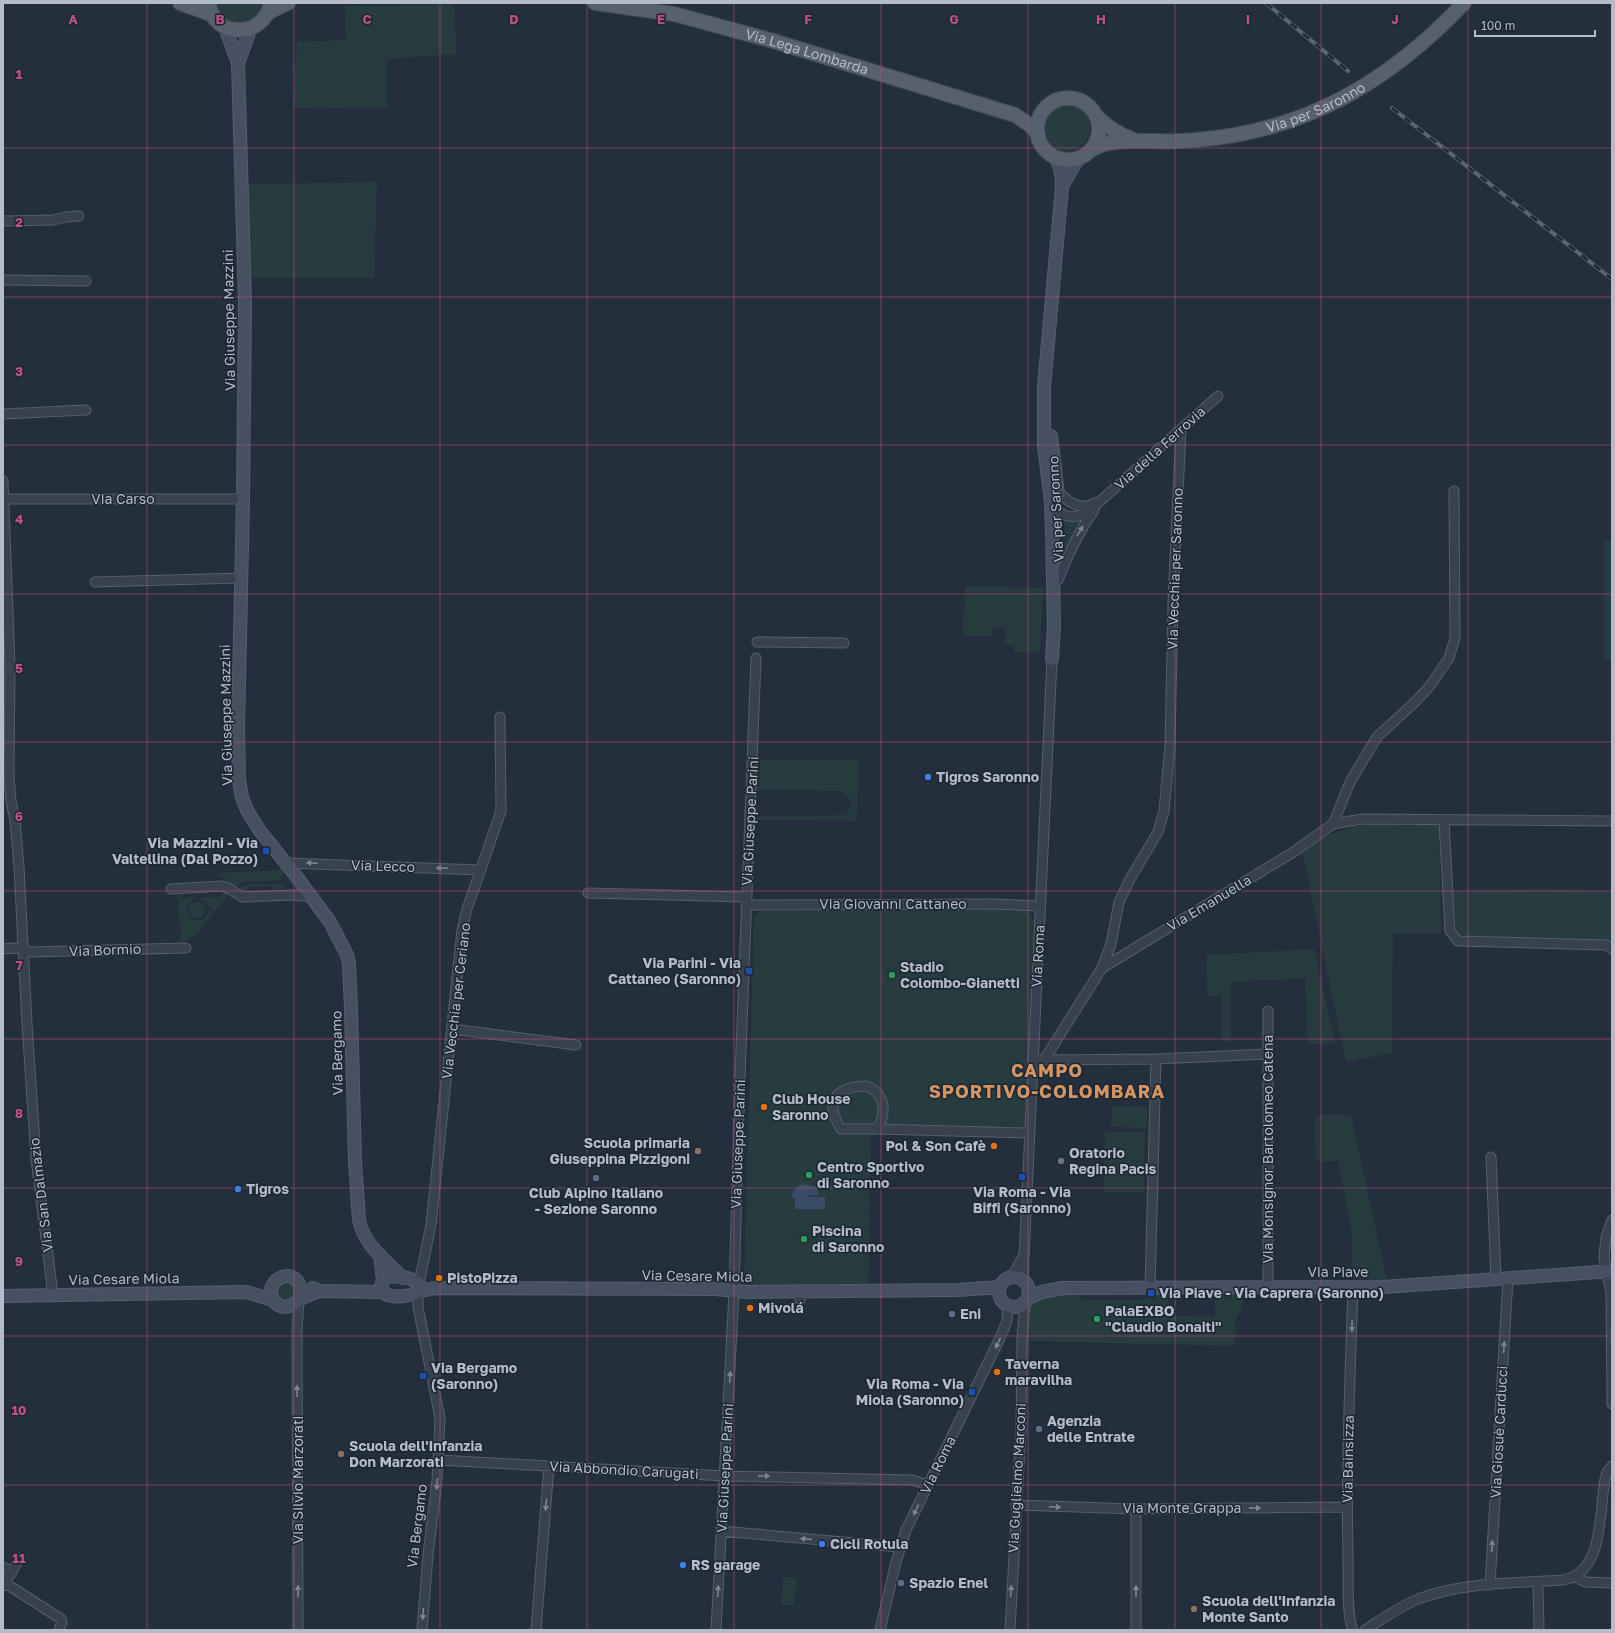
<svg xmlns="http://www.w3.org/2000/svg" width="1615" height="1633" font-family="'Golos Text',sans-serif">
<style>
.green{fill:#263c3f}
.water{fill:#394c67}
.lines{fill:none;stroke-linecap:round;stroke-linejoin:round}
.street-casing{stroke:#565f6c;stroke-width:11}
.secondary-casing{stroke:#565f6c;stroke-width:14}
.primary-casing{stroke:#414a57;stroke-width:16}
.street{stroke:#38414e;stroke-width:9}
.secondary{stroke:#465061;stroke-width:12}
.primary{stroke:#56606e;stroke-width:14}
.rail-casing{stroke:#5a6575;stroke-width:4}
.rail{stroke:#1d2633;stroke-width:2.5;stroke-dasharray:8;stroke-linecap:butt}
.oneway{fill:#7c8592}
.grid{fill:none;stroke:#bd5182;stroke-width:1;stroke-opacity:0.55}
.shop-dot{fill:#3f7fe0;stroke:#1d2633;stroke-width:1.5}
.transit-dot{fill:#1a4fb4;stroke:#1d2633;stroke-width:1.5}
.leisure-dot{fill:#2e9e5b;stroke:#1d2633;stroke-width:1.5}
.food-dot{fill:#e8710a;stroke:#1d2633;stroke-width:1.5}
.education-dot{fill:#8d6e63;stroke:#1d2633;stroke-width:1.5}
.worship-dot{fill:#6b7280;stroke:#1d2633;stroke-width:1.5}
.service-dot{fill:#5c6f8a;stroke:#1d2633;stroke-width:1.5}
.labels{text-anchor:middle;stroke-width:3;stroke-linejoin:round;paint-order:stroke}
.street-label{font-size:14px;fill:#b4bcc9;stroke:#1d2633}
.poi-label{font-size:14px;font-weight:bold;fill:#b4bcc9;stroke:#1d2633;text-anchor:start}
.district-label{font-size:18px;font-weight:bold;letter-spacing:1px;fill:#d59563;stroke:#1d2633}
.grid-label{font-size:13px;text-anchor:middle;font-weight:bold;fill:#bd5182;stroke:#1d2633;stroke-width:3;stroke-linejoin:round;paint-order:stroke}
</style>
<rect width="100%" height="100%" fill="#242f3e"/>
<path class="green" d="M215,3h48c-6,18 -29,30 -43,12 -2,-3 -3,-8 -5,-12z
M454,5l3,49 -70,5v50l-94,-1 4,-66 49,-2 -1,-34z
M1044 128a23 23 0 1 1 46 0a23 23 0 1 1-46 0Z
M377,182l-3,96h-125l-2,-94z
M1083,518l-17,32 -1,1 -1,-32z
M1604,540h8v121h-8z
M965,586l78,2 -3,65 -26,-1v-7h-9v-18h-12v9h-30z
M760,760h99l-2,61 -101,-1v-3l89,-2 6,-8 -1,-8 -9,-8 -82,-2z
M1373,823l66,1 2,109h-48l-1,120 -46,9 -44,-213c24,-15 44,-21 71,-26z
M282,870v8l-1,2 -39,2 -7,5 -16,-12v-2z
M283,883v8h-10v-5l-25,1v6h-7l-3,-3 7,-5z
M1547,889l65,3v51l-4,-2 -143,-5 -8,-5 -4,-40z
M222,890l8,3 -15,19c-6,-5 -9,-11 -16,-14l23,-2z
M178,892h2l1,6 15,-1 -9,9c-1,17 18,20 22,4l4,4c-9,10 -17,26 -32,28z
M189 910a8 8 0 1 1 16 0a8 8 0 1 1-16 0Z
M1027,909l7,11 -9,207 -139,-3 -15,14 -3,145 -124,2 10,-369 7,-5z
M1314,949l21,94 -27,2 -3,-67 -74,4v60h-9l-1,-47 -14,1 -1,-41z
M1112,1106l35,1v21l-36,-1z
M1315,1115h36l36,165 -34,-1 -2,-52 -13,-66h-22z
M1105,1132h40l-1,60h-40z
M279,1282h11l5,5v10l-5,5 -11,-1 -4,-13z
M1050,1293h30l1,7h64v-6h24v22l46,1v-22h28l-1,14 -6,10 -1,27 -209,-5c1,-24 -2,-38 24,-48z
M783,1577l14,1 -3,28 -13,-1z"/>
<path class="water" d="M804,1183l1,2h4l7,2 3,8h-10v2h16v12h-30v-11l-3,-1c0,-8 6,-11 12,-14z"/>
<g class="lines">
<defs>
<path id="street" d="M3,221l50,-1 13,-3 13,-1
M3,280l83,1
M3,414l83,-4
M3,481l7,183 -1,113 2,24 4,19 4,47 8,157 9,135 17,136
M1057,490c9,11 24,22 38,13
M3,499h240
M1051,502c10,15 21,19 37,10l130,-116
M1058,580c10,-26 20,-47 36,-70
M95,582l146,-4
M757,642l87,1
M1444,821l6,110 8,10 148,4 6,4
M1333,824l17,-42 27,-45 38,-35 14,-15 20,-29 6,-20 -1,-147
M286,863l195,7
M171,889l51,-3 8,3 12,8 53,-2 17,2
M588,893l158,4
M746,905l248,-1 46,2
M3,949l13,-1 16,4 154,-4
M1102,968l190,-115 41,-29 29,-5 250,2
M1268,1011v276
M452,1029l124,16
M1033,1060h11l58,-92 9,-24 8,-42 11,-23 28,-47 6,-21 6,-65 3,-145 8,-172
M1044,1060l112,-1 112,-5
M865,1086c20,5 23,28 11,43h-35c-17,-27 -6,-42 24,-43z
M876,1129l154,4
M1491,1157l5,122
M1612,1220l-6,17 -2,19 2,15 5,21 1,112
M1013,1276l9,-18
M1023,1279l29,-620
M419,1284l12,-59 31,-295 5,-21 34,-98 -1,-94
M1353,1287c-3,91 -7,182 -5,274 1,18 -2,53 5,69
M1150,1288l6,-229
M418,1292v15l22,111 -3,63 -9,74 -6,75
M800,1292v8
M439,1460l286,16 187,4 16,5
M1016,1505l120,4 211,-2
M1136,1509v121
M721,1531l179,16
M3,1567l9,5
M1575,1577l10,5 27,1
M1538,1582l1,48
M5,1583l56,36 1,3 -3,8
M1490,1585l18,-307
M3,1586l17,-28
M298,1630l-1,-301 2,-29
M536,1630l13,-164
M716,1630l18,-338 6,-215 16,-419
M880,1630l16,-68 10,-32 94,-192 7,-17 1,-15
M1010,1630l11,-201 1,-92 2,-23 2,-13
M1365,1630c17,-11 34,-23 53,-31 45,-17 98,-16 145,-19 42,-7 36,-70 42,-101l2,-7 5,-6"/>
<path id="secondary" d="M225,27l13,36 7,240 -2,196 -5,229 1,52 3,18 6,14 12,19 36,45 34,46 17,33 2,8 2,45 4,153 4,59c5,25 27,41 44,58
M238,63l13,-35
M1062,186l13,-22 7,-8
M1051,436l7,59
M1052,659l2,-33 -2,-97 -1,-27 -7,-56v-59l18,-200c0,-11 -1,-20 -7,-30
M380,1255l3,25 -2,7 4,7c8,4 26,3 34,-3v-7c-8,-7 -27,-11 -36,-4
M999 1292a15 15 0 1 1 30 0a15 15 0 1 1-30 0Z
M313,1288l6,3 64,1
M419,1291l17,-3 279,1 32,3 211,-2 42,-3
M3,1296l243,-4 27,8
M1028,1298l14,-6 21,-4 320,-1 229,-16
M299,1300l2,-11c-7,-27 -42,-6 -26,13 3,4 9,6 14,4 5,-1 7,-3 10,-6 6,-4 14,-6 20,-9"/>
<g id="primary">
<path d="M180,3l33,12"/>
<path d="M209,3c3,35 54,37 62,0"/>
<path id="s1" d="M595,3l79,11 96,26 245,75 16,11 7,8"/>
<path d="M269,12l19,-9"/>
<circle cx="1068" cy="129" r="31"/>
<path d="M1096,116c11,11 21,18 36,23"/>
<path id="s2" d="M1092,149c20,-10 43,-8 65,-8 13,1 26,0 39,-1 110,-9 193,-58 268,-137"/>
</g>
</defs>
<use href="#street" class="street-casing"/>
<use href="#secondary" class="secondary-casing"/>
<use href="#primary" class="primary-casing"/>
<use href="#street" class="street"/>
<use href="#secondary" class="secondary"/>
<use href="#primary" class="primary"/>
<defs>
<path id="rail" d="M1266,3l82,68
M1392,108l220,171"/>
</defs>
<use href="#rail" class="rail-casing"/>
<use href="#rail" class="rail"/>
</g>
<defs><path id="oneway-solid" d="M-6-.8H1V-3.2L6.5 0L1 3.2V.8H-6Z"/></defs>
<g class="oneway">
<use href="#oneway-solid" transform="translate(1080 531) rotate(-59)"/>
<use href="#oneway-solid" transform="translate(312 863) rotate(-178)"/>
<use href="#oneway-solid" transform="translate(442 868) rotate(-178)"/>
<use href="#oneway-solid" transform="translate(1352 1326) rotate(91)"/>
<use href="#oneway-solid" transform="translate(998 1343) rotate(115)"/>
<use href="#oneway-solid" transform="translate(1504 1347) rotate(-87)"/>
<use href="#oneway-solid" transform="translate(730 1377) rotate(-87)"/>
<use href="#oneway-solid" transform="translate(297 1391) rotate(-90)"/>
<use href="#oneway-solid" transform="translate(764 1476) rotate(1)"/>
<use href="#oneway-solid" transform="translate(437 1484) rotate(95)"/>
<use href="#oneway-solid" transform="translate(546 1505) rotate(95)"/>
<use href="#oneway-solid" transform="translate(1055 1507) rotate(2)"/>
<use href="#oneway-solid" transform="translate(1255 1508) rotate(-1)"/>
<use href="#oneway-solid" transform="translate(916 1510) rotate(116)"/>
<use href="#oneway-solid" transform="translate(806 1539) rotate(-175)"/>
<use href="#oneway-solid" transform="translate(1492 1546) rotate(-87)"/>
<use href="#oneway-solid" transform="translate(298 1591) rotate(-90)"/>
<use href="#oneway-solid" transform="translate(718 1591) rotate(-87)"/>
<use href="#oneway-solid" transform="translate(1011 1591) rotate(-86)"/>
<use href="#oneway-solid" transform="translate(1136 1591) rotate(-90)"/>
<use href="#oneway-solid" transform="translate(423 1614) rotate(94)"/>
</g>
<path class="grid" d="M147,3v1627M294,3v1627M440,3v1627M587,3v1627M734,3v1627M881,3v1627M1028,3v1627M1175,3v1627M1321,3v1627M1468,3v1627M3,148h1609M3,297h1609M3,445h1609M3,594h1609M3,742h1609M3,891h1609M3,1039h1609M3,1188h1609M3,1336h1609M3,1485h1609"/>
<g class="shop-dot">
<circle cx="928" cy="777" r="4"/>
<circle cx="238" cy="1189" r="4"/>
<circle cx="822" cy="1544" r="4"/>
<circle cx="683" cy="1565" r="4"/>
</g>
<g class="transit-dot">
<rect x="262" y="847" width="8" height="8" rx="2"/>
<rect x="745" y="967" width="8" height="8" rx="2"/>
<rect x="1018" y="1173" width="8" height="8" rx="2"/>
<rect x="1147" y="1289" width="8" height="8" rx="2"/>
<rect x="419" y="1372" width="8" height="8" rx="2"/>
<rect x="968" y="1388" width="8" height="8" rx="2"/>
</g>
<g class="leisure-dot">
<circle cx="892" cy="975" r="4"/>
<circle cx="809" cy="1175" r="4"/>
<circle cx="804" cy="1239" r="4"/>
<circle cx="1097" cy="1319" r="4"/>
</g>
<g class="food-dot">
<circle cx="764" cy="1107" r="4"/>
<circle cx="994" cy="1146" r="4"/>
<circle cx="439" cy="1278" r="4"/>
<circle cx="750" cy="1308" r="4"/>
<circle cx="997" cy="1372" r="4"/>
</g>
<g class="education-dot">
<circle cx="698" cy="1151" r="4"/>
<circle cx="341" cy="1454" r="4"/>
<circle cx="1194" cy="1609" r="4"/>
</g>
<circle class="worship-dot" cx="1061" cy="1161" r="4"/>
<g class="service-dot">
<circle cx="596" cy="1178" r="4"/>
<circle cx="952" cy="1314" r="4"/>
<circle cx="1039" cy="1429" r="4"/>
<circle cx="901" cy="1583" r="4"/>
</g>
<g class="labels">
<g class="street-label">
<text dy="5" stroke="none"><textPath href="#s1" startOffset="218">Via Lega Lombarda</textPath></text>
<text dy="5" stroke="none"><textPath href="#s2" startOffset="230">Via per Saronno</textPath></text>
<text transform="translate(229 320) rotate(-91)" y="5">Via Giuseppe Mazzini</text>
<text transform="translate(1160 448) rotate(-42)" y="5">Via della Ferrovia</text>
<text x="123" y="504">Via Carso</text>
<text transform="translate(1056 509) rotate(-93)" y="5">Via per Saronno</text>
<text transform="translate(1175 569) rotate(-88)" y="5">Via Vecchia per Saronno</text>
<text transform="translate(226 715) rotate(-91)" y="5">Via Giuseppe Mazzini</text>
<text transform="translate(750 821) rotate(-87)" y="5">Via Giuseppe Parini</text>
<text transform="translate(383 866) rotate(2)" y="5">Via Lecco</text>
<text transform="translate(1209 903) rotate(-31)" y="5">Via Emanuella</text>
<text x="893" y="909">Via Giovanni Cattaneo</text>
<text transform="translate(105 950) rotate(-2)" y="5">Via Bormio</text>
<text transform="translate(1038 956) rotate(-87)" y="5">Via Roma</text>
<text transform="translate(456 1001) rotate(-83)" y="5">Via Vecchia per Ceriano</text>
<text transform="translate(337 1053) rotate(-91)" y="5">Via Bergamo</text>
<text transform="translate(738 1144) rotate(-88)" y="5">Via Giuseppe Parini</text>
<text transform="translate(1268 1149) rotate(-90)" y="5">Via Monsignor Bartolomeo Catena</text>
<text transform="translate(41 1195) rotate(-97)" y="5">Via San Dalmazio</text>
<text x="1338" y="1277">Via Piave</text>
<text transform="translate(697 1276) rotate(1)" y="5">Via Cesare Miola</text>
<text transform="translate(124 1279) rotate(-1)" y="5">Via Cesare Miola</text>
<text transform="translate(1499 1432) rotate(-87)" y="5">Via Giosuè Carducci</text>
<text transform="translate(1348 1459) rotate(-89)" y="5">Via Bainsizza</text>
<text transform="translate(938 1465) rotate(-64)" y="5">Via Roma</text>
<text transform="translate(725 1468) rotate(-87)" y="5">Via Giuseppe Parini</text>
<text transform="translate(624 1470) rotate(3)" y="5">Via Abbondio Carugati</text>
<text transform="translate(1017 1478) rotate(-87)" y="5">Via Guglielmo Marconi</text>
<text transform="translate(298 1480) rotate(-90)" y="5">Via Silvio Marzorati</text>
<text x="1182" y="1513">Via Monte Grappa</text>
<text transform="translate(417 1526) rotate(-83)" y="5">Via Bergamo</text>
</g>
<g class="poi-label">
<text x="936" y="782">Tigros Saronno</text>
<text x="258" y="848" text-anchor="end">Via Mazzini - Via<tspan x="258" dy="16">Valtellina (Dal Pozzo)</tspan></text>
<text x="741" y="968" text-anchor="end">Via Parini - Via<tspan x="741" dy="16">Cattaneo (Saronno)</tspan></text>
<text x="900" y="972">Stadio<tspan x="900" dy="16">Colombo-Gianetti</tspan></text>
<text x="772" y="1104">Club House<tspan x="772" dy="16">Saronno</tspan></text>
<text x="690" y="1148" text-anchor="end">Scuola primaria<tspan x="690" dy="16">Giuseppina Pizzigoni</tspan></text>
<text x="986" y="1151" text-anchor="end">Pol &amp; Son Cafè</text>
<text x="1069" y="1158">Oratorio<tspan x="1069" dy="16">Regina Pacis</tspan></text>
<text x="817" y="1172">Centro Sportivo<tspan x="817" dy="16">di Saronno</tspan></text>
<text x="246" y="1194">Tigros</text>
<text x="1022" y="1197" text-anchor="middle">Via Roma - Via<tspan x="1022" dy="16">Biffi (Saronno)</tspan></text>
<text x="596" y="1198" text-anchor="middle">Club Alpino Italiano<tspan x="596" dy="16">- Sezione Saronno</tspan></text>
<text x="812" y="1236">Piscina<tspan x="812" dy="16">di Saronno</tspan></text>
<text x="447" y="1283">PistoPizza</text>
<text x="1159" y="1298">Via Piave - Via Caprera (Saronno)</text>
<text x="758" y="1313">Mivolá</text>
<text x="1105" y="1316">PalaEXBO<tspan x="1105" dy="16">"Claudio Bonaiti"</tspan></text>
<text x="960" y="1319">Eni</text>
<text x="1005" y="1369">Taverna<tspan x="1005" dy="16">maravilha</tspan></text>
<text x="431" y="1373">Via Bergamo<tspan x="431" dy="16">(Saronno)</tspan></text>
<text x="964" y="1389" text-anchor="end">Via Roma - Via<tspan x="964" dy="16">Miola (Saronno)</tspan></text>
<text x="1047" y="1426">Agenzia<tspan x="1047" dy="16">delle Entrate</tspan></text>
<text x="349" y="1451">Scuola dell'Infanzia<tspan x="349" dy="16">Don Marzorati</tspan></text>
<text x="830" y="1549">Cicli Rotula</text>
<text x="691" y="1570">RS garage</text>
<text x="909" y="1588">Spazio Enel</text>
<text x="1202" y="1606">Scuola dell'Infanzia<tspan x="1202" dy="16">Monte Santo</tspan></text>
</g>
<g class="district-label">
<text x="1047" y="1077">CAMPO<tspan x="1047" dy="21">SPORTIVO-COLOMBARA</tspan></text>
</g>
</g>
<g class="grid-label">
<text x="73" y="24">A</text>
<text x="220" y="24">B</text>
<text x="367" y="24">C</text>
<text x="514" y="24">D</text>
<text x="661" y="24">E</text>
<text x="808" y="24">F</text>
<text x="954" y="24">G</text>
<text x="1101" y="24">H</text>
<text x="1248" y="24">I</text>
<text x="1395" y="24">J</text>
<text x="19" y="79">1</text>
<text x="19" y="227">2</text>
<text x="19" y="376">3</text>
<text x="19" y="524">4</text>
<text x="19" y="673">5</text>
<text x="19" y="821">6</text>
<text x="19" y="970">7</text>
<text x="19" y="1118">8</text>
<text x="19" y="1266">9</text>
<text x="19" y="1415">10</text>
<text x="19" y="1563">11</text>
</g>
<rect width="1615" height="1633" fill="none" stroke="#b4bcc9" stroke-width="8"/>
<path d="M1475 30v6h120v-6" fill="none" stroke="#b4bcc9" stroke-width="2"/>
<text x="1481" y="30" font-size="12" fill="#b4bcc9" stroke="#1d2633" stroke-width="3" paint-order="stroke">100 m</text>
</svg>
